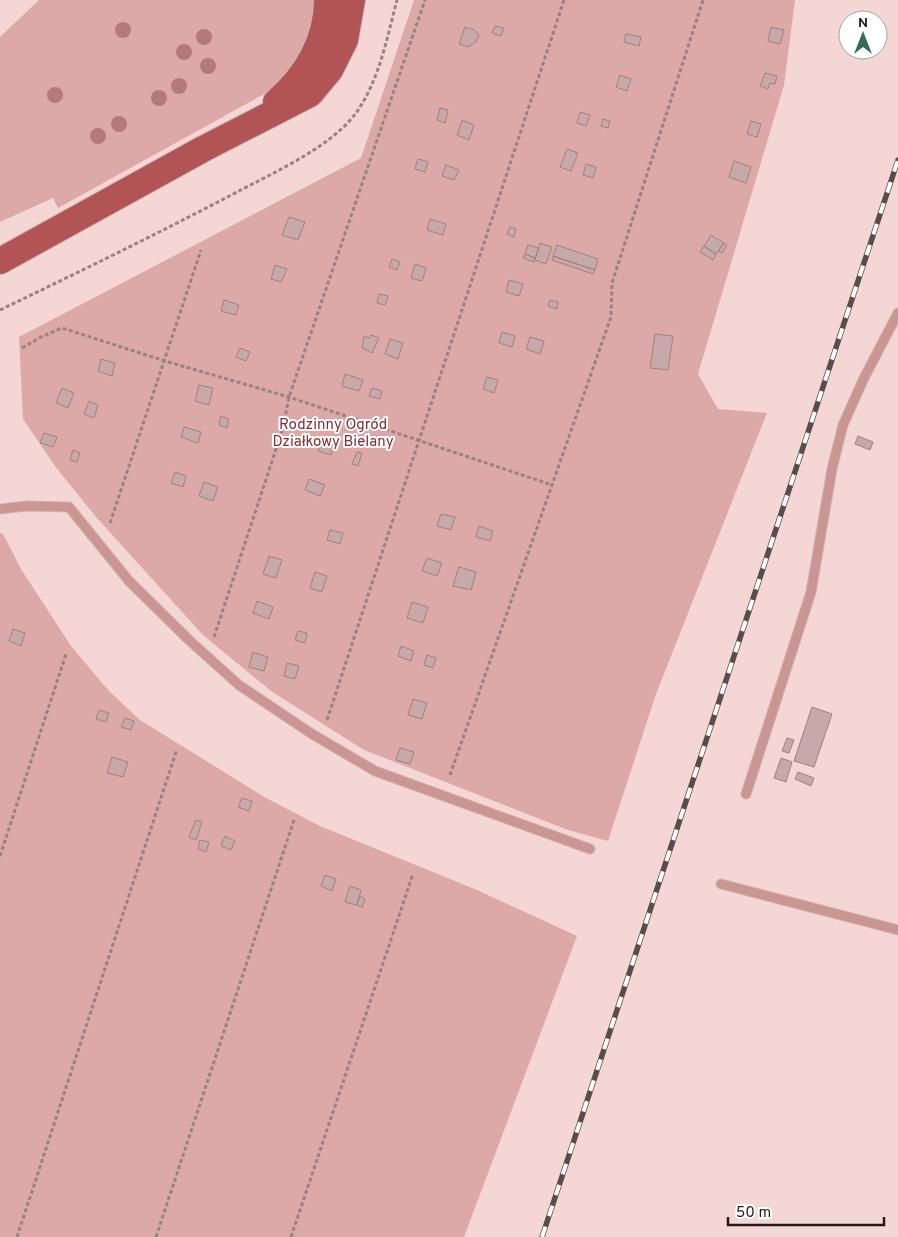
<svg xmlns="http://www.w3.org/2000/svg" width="898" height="1237" font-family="Overpass,sans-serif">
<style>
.green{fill:#dca9a8}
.building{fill:#c6a9a8;stroke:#9d8281}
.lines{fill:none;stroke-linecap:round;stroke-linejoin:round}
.lane-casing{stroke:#cfb4b3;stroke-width:11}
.primary-casing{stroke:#cfb4b3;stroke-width:28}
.path{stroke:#988382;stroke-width:3;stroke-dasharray:4 2.5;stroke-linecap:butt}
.lane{stroke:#cb9594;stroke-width:9}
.primary{stroke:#b25356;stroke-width:26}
.rail-casing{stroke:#5b4c4c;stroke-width:5.5}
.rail{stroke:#fff;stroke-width:4;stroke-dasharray:11;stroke-linecap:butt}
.tree{fill:#b5797b}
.labels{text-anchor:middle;stroke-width:4;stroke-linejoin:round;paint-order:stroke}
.park-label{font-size:15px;fill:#822d32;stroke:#fff}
</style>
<rect width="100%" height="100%" fill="#f4d6d5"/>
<path class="green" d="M39,0h278v5l-16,52 -26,31 -217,120 -5,-10 -53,24v-185z
M414,0h381l-11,85 -86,289 20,35 49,4 -111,281 -48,147 -40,-11 -204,-80 -93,-59 -68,-56 -107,-118 -41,-51 -32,-47 -4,-82 342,-179z
M0,533l3,1 18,35 50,77 38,45 31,29 126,78 54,28 157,64 100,46 -113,301h-464z"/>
<path class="building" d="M495,26l9,2 -3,8 -9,-3z
M465,27l9,3 5,5 -3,7 -8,5 -9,-3z
M771,27l13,3 -4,14 -12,-3z
M626,34l15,3 -2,9 -15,-4z
M765,73l12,3 -2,8 -5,-1 -2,6 -8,-3z
M620,75l11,4 -4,12 -11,-4z
M440,108l8,2 -3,13 -8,-3z
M580,112l10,3 -4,11 -9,-3z
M603,119l7,2 -2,7 -7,-2z
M462,120l12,5 -5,15 -12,-5z
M751,121l10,3 -4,13 -10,-3z
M567,149l11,4 -7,18 -11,-4z
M418,159l10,3 -3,10 -10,-3z
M734,161l17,6 -5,16 -17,-6z
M586,164l10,3 -3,11 -10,-3z
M446,165l13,5 -5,10 -12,-4z
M289,217l16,5 -7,18 -16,-5z
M430,219l16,5 -3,11 -16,-5z
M510,227l6,2 -2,8 -7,-3z
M711,235l13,8 -8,11 -12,-8z
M540,243l12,4 -6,17 -11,-4z
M724,243l3,2 -5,8 -4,-2z
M528,245l11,3 -4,10 -10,-4z
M557,245l41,14 -3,11 -42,-14z
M704,246l12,8 -3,6 -13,-8z
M525,254l10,4 -1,4 -11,-4z
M553,256l42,14 -2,4 -41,-14z
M392,259l8,3 -3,8 -8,-3z
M415,264l11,4 -4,13 -11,-3z
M275,265l12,4 -6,13 -10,-3z
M509,280l14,4 -4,12 -13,-4z
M379,294l9,2 -3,9 -8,-2z
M224,300l15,5 -3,10 -15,-4z
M550,300l8,2 -1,7 -9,-3z
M502,332l13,4 -3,11 -13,-4z
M655,334l18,2 -5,34 -18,-2z
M371,335l8,3 -7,15 -10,-5 2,-12 5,2z
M530,337l14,4 -4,13 -14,-5z
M390,339l13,4 -5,16 -13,-5z
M240,348l10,4 -4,9 -10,-4z
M101,359l14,4 -3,13 -14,-5z
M345,374l18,6 -4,11 -17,-5z
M487,377l11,3 -4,13 -11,-4z
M199,385l14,3 -4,17 -14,-4z
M62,388l12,5 -6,15 -12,-5z
M372,388l10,3 -2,8 -11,-3z
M89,401l9,4 -4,13 -10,-4z
M221,416l8,3 -2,9 -8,-3z
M184,427l17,5 -3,11 -17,-6z
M44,433l13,4 -4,10 -13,-4z
M858,436l15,6 -3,8 -15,-6z
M323,437l12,4 -4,14 -13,-4z
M73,450l7,3 -3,9 -7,-2z
M357,452l5,1 -4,13 -6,-2z
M175,472l11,4 -3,11 -12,-4z
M309,479l16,6 -5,11 -15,-6z
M204,482l14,5 -5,14 -14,-5z
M441,514l14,3 -4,13 -14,-4z
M479,526l14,5 -3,10 -14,-4z
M330,530l13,3 -3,11 -13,-4z
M269,556l13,4 -6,18 -13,-4z
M427,558l15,5 -5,13 -15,-5z
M459,567l17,5 -5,18 -18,-4z
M315,572l12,4 -5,16 -12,-4z
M257,601l16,6 -4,12 -16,-6z
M412,602l16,5 -5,16 -16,-5z
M13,629l12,4 -4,13 -12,-5z
M298,631l9,2 -2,10 -10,-3z
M401,646l13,5 -3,10 -13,-5z
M253,652l15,5 -4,14 -15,-4z
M427,655l9,3 -3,10 -9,-3z
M287,663l12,3 -4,13 -11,-3z
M413,699l14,4 -5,16 -14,-4z
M812,707l20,7 -18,53 -20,-6z
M99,710l10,3 -3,9 -10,-3z
M125,718l9,3 -3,9 -10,-3z
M787,738l7,2 -5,13 -7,-2z
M400,748l14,4 -4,12 -14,-4z
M112,757l16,5 -5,15 -16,-4z
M781,758l11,4 -6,20 -12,-4z
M798,772l16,6 -3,8 -16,-7z
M242,798l10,3 -3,10 -11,-4z
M196,820l6,2 -6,18 -7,-3z
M225,836l10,5 -4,9 -10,-4z
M200,840l9,2 -3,10 -8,-3z
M325,875l11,4 -4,12 -11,-5z
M350,886l11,4 -4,15 -12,-3z
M360,896l5,3 -3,8 -5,-2z"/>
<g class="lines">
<defs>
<path id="lane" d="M0,509l27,-3 42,1 60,74 61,60 49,44 73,49 63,37 215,78
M746,794l65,-202 21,-123 11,-44 21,-47 34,-65
M721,884l177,46"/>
<path id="primary" d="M276,102c30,-26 51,-61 51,-102
M0,261l203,-112 107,-55 20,-24 15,-30 7,-40"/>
</defs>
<use href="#lane" class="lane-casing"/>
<use href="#primary" class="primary-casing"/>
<path class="path" d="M0,310c79,-38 159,-77 237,-118 36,-19 94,-45 119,-79 23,-32 31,-75 41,-113
M22,348l19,-11 21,-9 103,33 124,36 263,88
M110,523l91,-273
M214,637l69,-209 6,-31 136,-397
M327,720l237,-720
M450,775l161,-458 1,-34 91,-283
M0,856l66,-202
M17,1237l160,-488
M156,1237l138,-417
M291,1237l122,-363"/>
<use href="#lane" class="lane"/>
<use href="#primary" class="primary"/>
<defs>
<path id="rail" d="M542,1237l356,-1077"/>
</defs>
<use href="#rail" class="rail-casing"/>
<use href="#rail" class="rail"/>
</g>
<g class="tree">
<circle cx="123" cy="30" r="8"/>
<circle cx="204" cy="37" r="8"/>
<circle cx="184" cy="52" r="8"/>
<circle cx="208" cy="66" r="8"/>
<circle cx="179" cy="86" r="8"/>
<circle cx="55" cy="95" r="8"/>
<circle cx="159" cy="98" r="8"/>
<circle cx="119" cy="124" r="8"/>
<circle cx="98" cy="136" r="8"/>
</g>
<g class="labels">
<g class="park-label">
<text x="333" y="429">Rodzinny Ogród<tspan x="333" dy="17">Działkowy Bielany</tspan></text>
</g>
</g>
<g transform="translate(863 35)"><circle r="24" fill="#ffffff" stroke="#a7a3a3"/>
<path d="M0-4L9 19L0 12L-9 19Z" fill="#306e5b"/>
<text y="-8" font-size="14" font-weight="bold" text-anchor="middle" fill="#241a1a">N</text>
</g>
<path d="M728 1217v8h156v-8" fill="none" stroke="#241a1a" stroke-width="2.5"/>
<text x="736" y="1217" font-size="15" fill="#241a1a" stroke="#ffffff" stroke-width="4" paint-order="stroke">50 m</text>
</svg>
